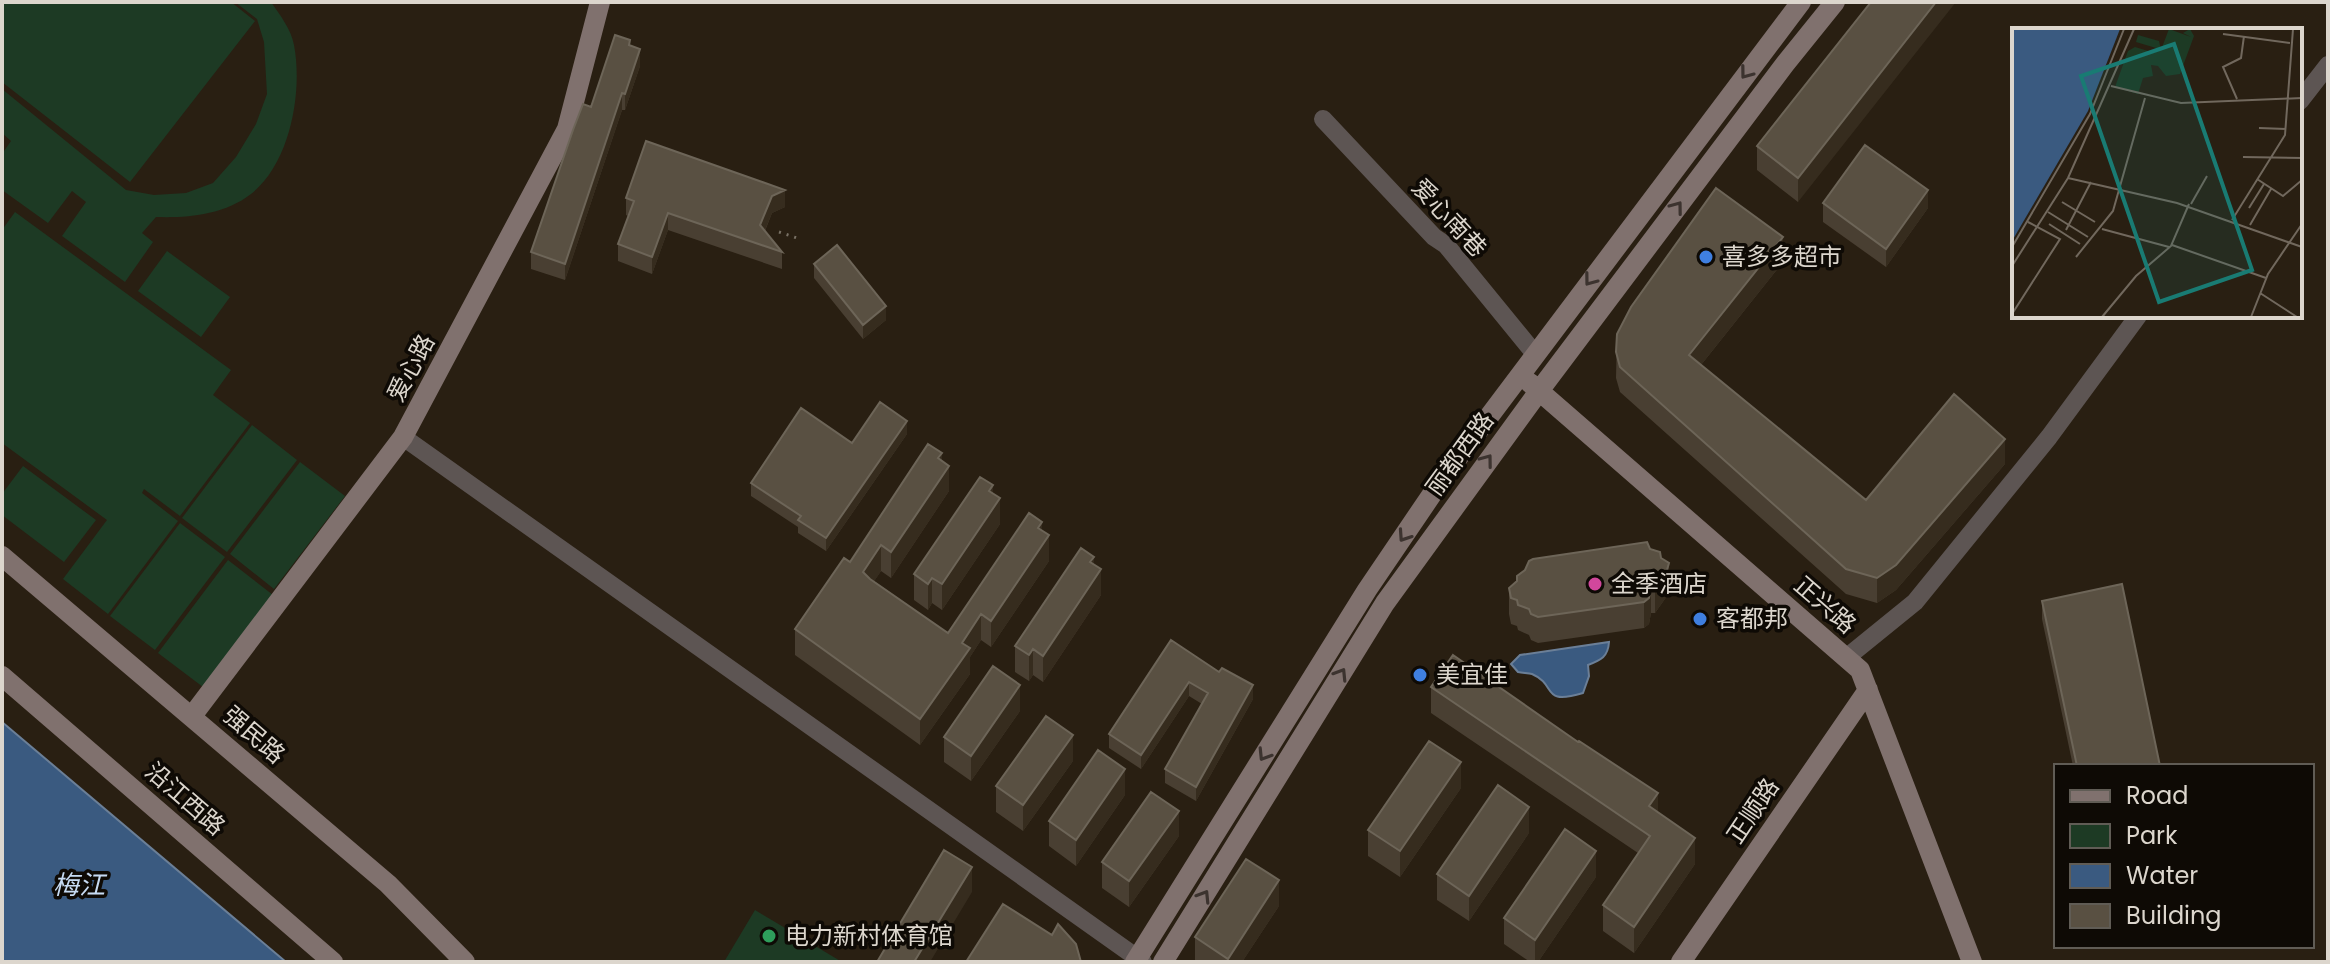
<svg xmlns="http://www.w3.org/2000/svg" width="2330" height="964" font-family="Poppins,'Noto Sans SC',sans-serif">
<style>
.green{fill:#1d3a24}
.water{fill:#3a5a80;stroke:#6b7f97;stroke-width:2}
.lines{fill:none;stroke-linecap:round;stroke-linejoin:round}
.path{stroke:#797165;stroke-width:3;stroke-dasharray:2 6;stroke-linecap:butt}
.street{stroke:#5d5553;stroke-width:18}
.secondary{stroke:#80716e;stroke-width:20}
.wall{fill:#493f32}
.shaded-wall{fill:#362c1e}
.building{fill:#595042;stroke:#6d6558;stroke-width:2}
.oneway{stroke:#3c332f}
.shop-dot{fill:#3f7fe0;stroke:#0e0a05;stroke-width:3}
.hotel-dot{fill:#d1479c;stroke:#0e0a05;stroke-width:3}
.leisure-dot{fill:#2e9e5b;stroke:#0e0a05;stroke-width:3}
.labels{text-anchor:middle;stroke-width:7;stroke-linejoin:round;paint-order:stroke}
.street-label{font-size:24px;fill:#dcd6cd;stroke:#0e0a05}
.poi-label{font-size:24px;fill:#dcd6cd;stroke:#0e0a05;text-anchor:start}
.water-label{font-size:26px;font-style:italic;fill:#c6dbf3;stroke:#0e0a05}
.inset-road{fill:none;stroke:#71685d;stroke-width:2}
.view{fill:#197b73;fill-opacity:0.15;stroke:#197b73;stroke-width:4}
.inset-edge{fill:none;stroke:#dcd6cd;stroke-width:4}
</style>
<rect width="100%" height="100%" fill="#291f12"/>
<path class="green" d="M2,2h229l24,19 -125,161 -128,-100z
M235,2h36c9,13 20,27 23,43 9,47 -4,119 -43,149 -27,21 -63,24 -95,23l-14,16 11,9 -28,40 -63,-46 24,-34 -14,-11 -24,32 -46,-33v-36l9,-13 -9,-8v-44l124,101 28,5 32,-2 27,-10 23,-26 20,-33 11,-30 -3,-52 -7,-23z
M15,212l216,158 -18,25 37,28 -70,93 -36,-27 -2,4 36,28 -70,93 -45,-35 44,-59 -105,-77v-213z
M167,251l63,46 -29,40 -63,-46z
M252,425l45,35 -70,92 -45,-34z
M300,462l45,34 -71,93 -44,-35z
M23,466l73,54 -32,42 -62,-47v-21z
M180,523l45,34 -70,93 -45,-34z
M228,560l45,35 -70,92 -45,-34z
M755,910l87,52h-118z"/>
<path class="water" d="M1609,642c-1,15 -8,18 -21,23l1,11 -6,17c-43,13 -25,-8 -51,-19 -4,-1 -9,-1 -14,-2l-7,-8 9,-9z
M2,722l284,240h-284z"/>
<g class="lines">
<path class="path" d="M779,232l18,6"/>
<path class="street" d="M2300,101l28,-36
M1323,119l111,118 12,8 89,109
M403,437l740,525
M1846,658l69,-56 134,-165 89,-121"/>
<path class="secondary" d="M1530,383l330,287 112,292
M2,556l386,328 77,78
M2,676l331,286
M192,716l211,-279 164,-308 33,-127
M1135,962l232,-372 78,-115 356,-473
M1163,962l222,-359 154,-212 246,-327 50,-62
M1681,962l187,-272"/>
</g>
<path class="wall" d="M1871,2l-73,200 -41,-32v-24z
M630,46l10,20 -15,44h-3l-57,170 -34,-11v-17l60,-145z
M626,198l159,9 -13,6 -7,18 17,21v17l-114,-39 -16,44 -34,-13v-17l10,-28 -2,-1z
M1823,203l105,5 -42,59 -63,-45z
M1783,262l-82,103 165,135 139,-36 -109,126 -19,13 -31,-9 -226,-202 -4,-14 1,-44z
M814,264l72,56 -23,19 -49,-61z
M907,434l-81,117 -28,-18v-6l-47,-31v-13l101,-40z
M942,461l7,30 -58,87 -10,-7 -7,10 74,52 94,-103 7,31 -58,86 -10,-7 -11,17v17l-50,71 -125,-90v-26z
M993,494l7,30 -58,86 -10,-7 -4,7 -14,-10v-26z
M1650,549l11,9 8,31 -2,7 -12,17h-4l-2,11 -5,4 -106,15 -7,-3 -2,-5 -11,-5 -1,-4 -6,-2 -2,-10v-26z
M1094,565l7,30 -58,87 -10,-7 -4,6 -14,-9v-26z
M2042,601l118,165h-87l-31,-147z
M1171,640l82,59 -57,102 -31,-18v-14l37,-65 -13,-8 -48,73 -32,-21v-14z
M1431,687l227,125 37,52 -61,89 -31,-22v-26l35,-52 -207,-140z
M1020,711l-49,70 -27,-19v-25z
M1073,761l-50,70 -27,-19v-26z
M1461,788l-61,89 -32,-21v-26z
M1125,795l-49,71 -27,-20v-25z
M1529,833l-60,88 -32,-21v-26z
M1179,836l-50,71 -27,-19v-26z
M1596,877l-58,85h-8l-26,-18v-26z
M1279,906l-37,56h-47v-25z"/>
<path class="shaded-wall" d="M1936,2h20l-158,200v-24z
M640,49v17l-15,44v-16z
M622,93v17l-57,170v-16z
M785,190v17l-13,6 -12,29v-17l12,-29z
M1928,190v18l-42,59v-18z
M668,213v17l-16,44v-17z
M1783,237v25l-94,118v-25z
M886,306v14l-23,19v-14z
M907,421v13l-81,117v-13z
M2005,439v25l-109,126 -19,13v-25z
M942,453v23l7,-10v25l-58,87v-26z
M993,485v24l7,-11v26l-58,86v-26z
M1042,522v23l7,-10v26l-58,86v-26z
M881,545v26l-18,27v-26z
M1094,557v23l7,-11v26l-58,87v-26z
M1669,563v26l-2,7 -12,17v-26z
M932,578v25l-4,7v-26z
M1651,587v26l-2,11 -5,4v-26z
M981,614v26l-11,17v17l-50,71v-26l42,-76z
M1033,649v26l-4,6v-26z
M1189,682v14l-48,73v-14z
M1020,685v26l-49,70v-25z
M1253,685v14l-57,102v-14z
M1073,735v26l-50,70v-26z
M1461,762v26l-61,89v-26z
M1125,769v26l-49,71v-26z
M1658,793v26l-9,-13z
M1529,807v26l-60,88v-25z
M1179,811v25l-50,71v-26z
M1695,838v26l-61,89v-26z
M1596,851v26l-58,85h-3v-22z
M972,867v25l-42,70h-16z
M1279,880v26l-37,56h-14v-3z"/>
<path class="building" d="M1871,2h65l-138,176 -41,-32z
M615,35l15,5 -1,5 11,4 -15,45 -3,-1 -57,171 -34,-12 42,-122 10,-26 8,3z
M646,141l139,49 -13,6 -12,29 22,27 -114,-39 -16,44 -34,-13 16,-43 -8,-3z
M1865,145l63,45 -42,59 -63,-46z
M1716,188l67,49 -94,118 177,145 88,-106 51,45 -109,126 -19,13 -31,-9 -226,-202 -4,-15 1,-18 14,-27z
M837,245l49,61 -23,19 -49,-61z
M880,402l27,19 -81,117 -28,-18 3,-4 -50,-33 50,-75 51,35z
M928,444l14,9 -4,5 11,8 -58,86 -10,-7 -18,27 7,7 78,54 81,-120 13,9 -4,6 11,7 -58,86 -10,-7 -19,29 8,5 -50,71 -125,-90 49,-71 6,4z
M980,477l13,8 -4,6 11,7 -58,86 -10,-6 -4,6 -14,-10z
M1647,542l3,7 10,3 1,6 8,5 -2,7 -12,17h-4l-2,11 -5,4 -106,15 -7,-3 -2,-5 -11,-4 -1,-5 -6,-2 -2,-10 8,-7v-5l8,-6 4,-9 4,-2z
M1081,548l13,9 -4,5 11,7 -58,87 -10,-7 -4,6 -14,-9z
M2122,584l38,182h-83l-35,-165z
M1171,640l48,32 3,-4 31,17 -57,102 -31,-18 43,-76 -19,-11 -48,73 -32,-21z
M1453,655l125,87 1,-1 79,52 -9,13 46,32 -61,89 -31,-22 47,-69 -219,-149z
M993,666l27,19 -49,71 -27,-19z
M1046,716l27,19 -50,70 -27,-19z
M1429,741l32,21 -61,89 -32,-21z
M1098,750l27,19 -49,71 -27,-19z
M1498,785l31,22 -60,89 -32,-22z
M1151,792l28,19 -50,70 -27,-19z
M1565,829l31,22 -61,89 -31,-22z
M944,850l28,17 -58,95h-37z
M1246,859l33,21 -51,79 -33,-22z
M1003,904l49,31 6,-11 18,20 5,18h-115z"/>
<defs><path id="oneway-chevron" d="M-2-3.5L2.5 0L-2 3.5" fill="none" stroke-width="1.6" stroke-linecap="round" stroke-linejoin="round" transform="scale(2)"/></defs>
<g class="oneway">
<use href="#oneway-chevron" transform="translate(1746 73) rotate(127)"/>
<use href="#oneway-chevron" transform="translate(1677 207) rotate(-53)"/>
<use href="#oneway-chevron" transform="translate(1590 280) rotate(127)"/>
<use href="#oneway-chevron" transform="translate(1487 460) rotate(-53)"/>
<use href="#oneway-chevron" transform="translate(1404 536) rotate(124)"/>
<use href="#oneway-chevron" transform="translate(1341 674) rotate(-58)"/>
<use href="#oneway-chevron" transform="translate(1264 755) rotate(122)"/>
<use href="#oneway-chevron" transform="translate(1204 896) rotate(-58)"/>
</g>
<g class="shop-dot">
<circle cx="1706" cy="257" r="8"/>
<circle cx="1700" cy="619" r="8"/>
<circle cx="1420" cy="675" r="8"/>
</g>
<circle class="hotel-dot" cx="1595" cy="584" r="8"/>
<circle class="leisure-dot" cx="769" cy="936" r="8"/>
<g class="labels">
<g class="street-label">
<text transform="translate(1449 218) rotate(47)" y="8">爱心南巷</text>
<text transform="translate(411 368) rotate(-62)" y="8">爱心路</text>
<text transform="translate(1460 454) rotate(-54)" y="8">丽都西路</text>
<text transform="translate(1825 605) rotate(41)" y="8">正兴路</text>
<text transform="translate(254 735) rotate(41)" y="8">强民路</text>
<text transform="translate(185 799) rotate(41)" y="8">沿江西路</text>
<text transform="translate(1753 811) rotate(-56)" y="8">正顺路</text>
</g>
<g class="poi-label">
<text x="1722" y="265">喜多多超市</text>
<text x="1611" y="592">全季酒店</text>
<text x="1716" y="627">客都邦</text>
<text x="1436" y="683">美宜佳</text>
<text x="785" y="944">电力新村体育馆</text>
</g>
<g class="water-label">
<text x="79" y="894">梅江</text>
</g>
</g>
<g transform="translate(2012 28)">
<rect width="290" height="290" fill="#291f12"/>
<path d="M157,1l22,8 -8,-4 7,-4 4,7 -14,38 -14,2 -8,-10 -7,-1 2,11 -10,2 -5,16 -23,-7 13,-36 7,-4 20,6 1,-5 -20,-6 2,-7 21,6 2,9z" fill="#1d3a24"/>
<path d="M0,1h108l-32,82 -76,130z" fill="#3a5a80"/>
<path class="inset-road" d="M211,6l67,9M99,58l70,17 121,-5M225,71l-14,-32 18,-9 3,-22M247,100l27,1M231,129l59,1M56,150l109,25 125,44M245,151l26,17 19,-16M50,174l33,20M179,176l16,-28M237,180l15,-24M36,184l40,25M220,192l53,-85 8,-106M37,196l31,20M238,197l21,-36M90,201l67,18M54,202l25,-48M160,217l94,33M0,219l78,-133 34,-85M64,229l37,-46 32,-113M0,238l56,-88 66,-149M248,265l37,24M0,286l48,-75 -32,-17M90,289l34,-41 35,-30 18,-42M239,289l17,-43 34,-50"/>
<path class="view" d="M162,16l78,226 -93,32 -78,-226z"/>
<rect width="290" height="290" class="inset-edge"/>
</g>
<rect width="2330" height="964" fill="none" stroke="#dcd6cd" stroke-width="8"/>
<rect x="2054" y="764" width="260" height="184" fill="#0e0a05" stroke="#605c55" stroke-width="2"/>
<rect x="2070" y="790" width="40" height="12" fill="#80716e" stroke="#605c55" stroke-width="2"/>
<text x="2126" y="804" font-size="24" fill="#dcd6cd">Road</text>
<rect x="2070" y="824" width="40" height="24" fill="#1d3a24" stroke="#605c55" stroke-width="2"/>
<text x="2126" y="844" font-size="24" fill="#dcd6cd">Park</text>
<rect x="2070" y="864" width="40" height="24" fill="#3a5a80" stroke="#605c55" stroke-width="2"/>
<text x="2126" y="884" font-size="24" fill="#dcd6cd">Water</text>
<rect x="2070" y="904" width="40" height="24" fill="#595042" stroke="#605c55" stroke-width="2"/>
<text x="2126" y="924" font-size="24" fill="#dcd6cd">Building</text>
</svg>
